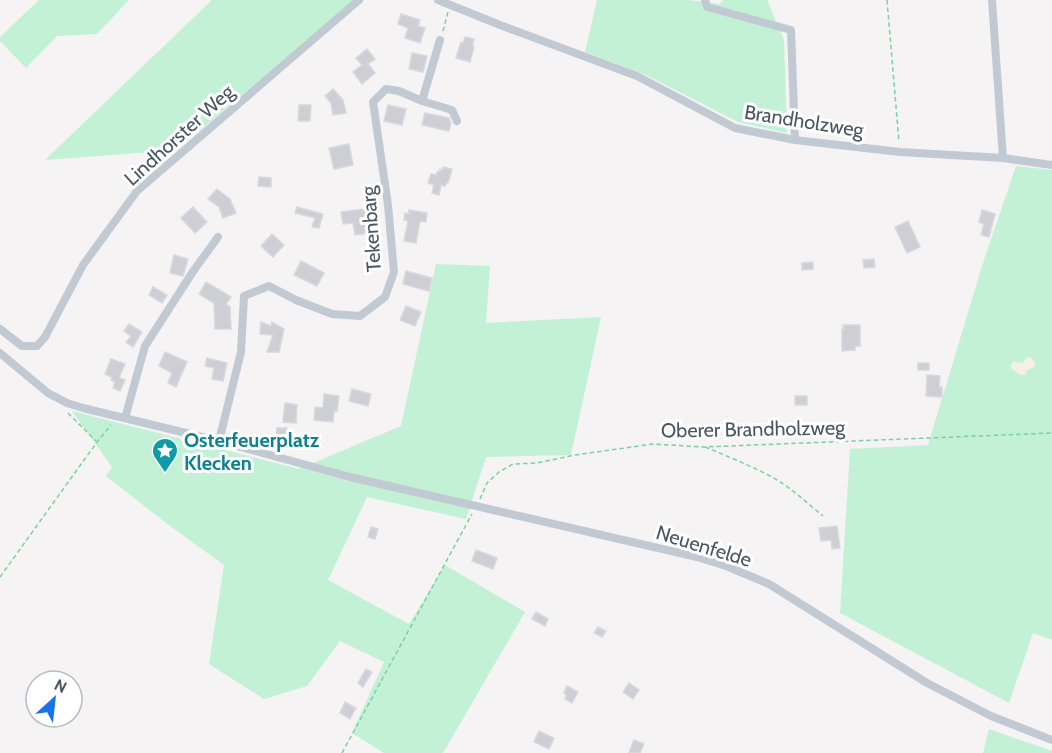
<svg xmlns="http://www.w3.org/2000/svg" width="1052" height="753" font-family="Cabin,sans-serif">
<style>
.green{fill:#c3f1d5}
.sand{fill:#f5f0e5}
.building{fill:#cdcfd5;stroke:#d7d9de;stroke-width:1.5}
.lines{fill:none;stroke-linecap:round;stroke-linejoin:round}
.path{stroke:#7ad0a6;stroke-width:1.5;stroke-dasharray:4.5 3;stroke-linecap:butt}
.minor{stroke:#c1cad2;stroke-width:8}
.labels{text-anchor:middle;stroke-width:6;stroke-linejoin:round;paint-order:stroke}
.street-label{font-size:20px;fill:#4a5661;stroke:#fff}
.culture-label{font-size:20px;font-weight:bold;fill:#0d838f;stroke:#fff;text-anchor:start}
</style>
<rect width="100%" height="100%" fill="#f5f3f3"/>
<path class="green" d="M39,0h90l-32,34 -40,2 -31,32 -26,-27v-4z
M212,0h142l-177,150 -132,10z
M597,0h92l31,4 3,-4h44l17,40 3,93 -49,-11 -94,-48 -59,-22z
M1016,166l36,4v470l-19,-7 -24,70 -169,-90 10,-164 78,-4 55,-182z
M436,264l54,2 -4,57 115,-6 -30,138 -85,2 -20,62 -99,-22 -39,83 81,44 36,-59 80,47 -82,141h-59l-32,-20 32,-71 -44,-21 -33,45 -43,13 -55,-35 15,-99 -54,-39 -64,-50 6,-9 -40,-56 227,58 102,-43z
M989,729l63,22v2h-69z"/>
<path class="sand" d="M1027,357l5,1 3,5 -1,4 -7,3 -2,5h-5l-9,-7v-3l2,-4 8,2 3,-1z"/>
<path class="building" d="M401,14l19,6 -2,6 7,2 -5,15 -15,-5 3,-10 -10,-4z
M465,37l9,2 -2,8h2l-4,15 -14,-4 5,-16 2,1z
M367,49l8,10 -7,5 7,9 -13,11 -9,-12 9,-7 -6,-7z
M412,53l15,3 -4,16 -14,-3z
M333,89l10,11 3,13 -13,2 -2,-12 -6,-7z
M299,105h12l-1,16h-12z
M388,105l18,4 -4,16 -18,-4z
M425,113l24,5 2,5 -2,8 -27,-6z
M349,144l4,21 -19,4 -5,-21z
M443,167l9,2 -4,14h-2l-1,3 -4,-1 -2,10 -7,-2 2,-8 -6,-2 3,-9 5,1 1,-3 3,-1v-2l3,1z
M259,177l12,1v9l-13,-1z
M217,189l13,10 6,14 -13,5 -4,-11 -11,-8z
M193,207l14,15 -12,11 -14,-15z
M297,207l26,7 -4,14 -7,-1 3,-9 -20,-5z
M365,209l4,24 -14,2 -2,-12 -10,1 -2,-12z
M409,210l18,3 -1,9 -6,-1 -4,22 -12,-2 4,-20 -4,-1 1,-7 4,1z
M982,210l13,4 -6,23 -8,-2 3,-11 -5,-2z
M908,221l12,26 -13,6 -12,-26z
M272,234l12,11 -11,12 -12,-11z
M174,255l14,4 -5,17 -13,-3z
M874,259l1,8 -11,1 -1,-8z
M301,261l23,12 -7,13 -23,-11z
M813,262v7l-11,1v-7z
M406,271l26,7 -3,13 -26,-7z
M206,282l25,15 -5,7 4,3 1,22h-16l-1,-26 -15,-9z
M153,287l14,8 -5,8 -13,-8z
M406,306l15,6 -6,14 -15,-6z
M261,322l10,4 1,-4 12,7 -5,23h-12l6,-17 -13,-1z
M129,324l13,8 -9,15 -7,-5 5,-6 -7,-5z
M843,325h17v21h-5v4l-13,1v-22h2z
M165,352l22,10 -11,25 -8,-4 4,-10 -13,-7z
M207,358l20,5 -4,18 -11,-2 2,-11 -9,-2z
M111,359l14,5 -6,14 6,2 -5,11 -7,-3 2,-6 -4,-2 1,-3 -7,-3z
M918,363h11v7h-11z
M927,375l13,1 -1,11h3v10l-16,-1z
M352,389l19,5 -3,12 -19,-5z
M324,394l15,2 -2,15 -3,-1 -1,12 -19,-2 1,-13 8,1z
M795,396h12v9h-12z
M285,403l12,2 -1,18 -13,-1z
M277,428h10v9h-11z
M837,526l3,22 -8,1 -1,-9 -10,1 -2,-13z
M371,527l7,2 -3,10 -7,-2z
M476,550l21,8 -4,11 -21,-8z
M536,612l12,7 -3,7 -13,-7z
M598,627l8,4 -4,6 -8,-4z
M366,669l6,3 -9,15 -5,-4z
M629,683l10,7 -6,9 -10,-7z
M567,686l11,6 -6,11 -7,-4 1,-4 -2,-2z
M345,702l11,6 -6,11 -10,-6z
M539,731l15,7 -5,11 -15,-7z
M634,740l10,4 -4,9h-11z"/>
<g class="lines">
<path class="path" d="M887,0l12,142
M443,31l5,-19
M68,413l28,28
M705,447c22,9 44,18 65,29 19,10 36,26 53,40
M480,499l7,-16 12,-11 14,-8 24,-1 38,-8 78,-11 51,3 348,-14
M0,577l97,-135 14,-17
M342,753l130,-239"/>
<path class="minor" d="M438,0l62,25 137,51 98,52 60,12 105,12 103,6 49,7
M705,0l2,7 84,23 4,110
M992,0l11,158
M422,101l18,-61
M0,329l22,17h15l8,-9 38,-72 54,-74 222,-191
M0,353l48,40 19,10 16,5 136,33 131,36 347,80 29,9 43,18 158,99 64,33 61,24
M125,418l20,-72 49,-76 24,-33
M219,441l22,-89 3,-56 25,-10 27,14 36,14 28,2 25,-19 9,-25 -6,-67 -15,-103 13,-13 13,2 23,10 30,9 5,11"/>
</g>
<defs>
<symbol id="sight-pin" viewBox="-11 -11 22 30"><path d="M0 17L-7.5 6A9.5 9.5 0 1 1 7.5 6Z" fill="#0f9aa8" stroke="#fff"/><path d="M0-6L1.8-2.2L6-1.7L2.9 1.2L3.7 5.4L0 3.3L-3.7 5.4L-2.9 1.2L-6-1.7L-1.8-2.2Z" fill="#fff"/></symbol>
</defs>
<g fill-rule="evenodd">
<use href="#sight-pin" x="150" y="436" width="30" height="40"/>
</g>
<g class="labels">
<g class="street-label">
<text transform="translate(804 121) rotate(9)" y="7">Brandholzweg</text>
<text transform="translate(179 135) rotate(-42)" y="7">Lindhorster Weg</text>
<text transform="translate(371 229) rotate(-94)" y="7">Tekenbarg</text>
<text transform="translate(753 429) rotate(-1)" y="7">Oberer Brandholzweg</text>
<text transform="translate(704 546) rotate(17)" y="7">Neuenfelde</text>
</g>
<g class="culture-label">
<text x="184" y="447">Osterfeuerplatz<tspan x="184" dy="23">Klecken</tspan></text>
</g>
</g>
<g transform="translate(54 699) rotate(27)"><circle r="28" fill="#ffffff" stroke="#b7bbc0" stroke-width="1.5"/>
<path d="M0-4.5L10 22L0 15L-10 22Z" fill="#1a73e8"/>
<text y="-9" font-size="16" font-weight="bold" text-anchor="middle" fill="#4a5661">N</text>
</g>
</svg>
